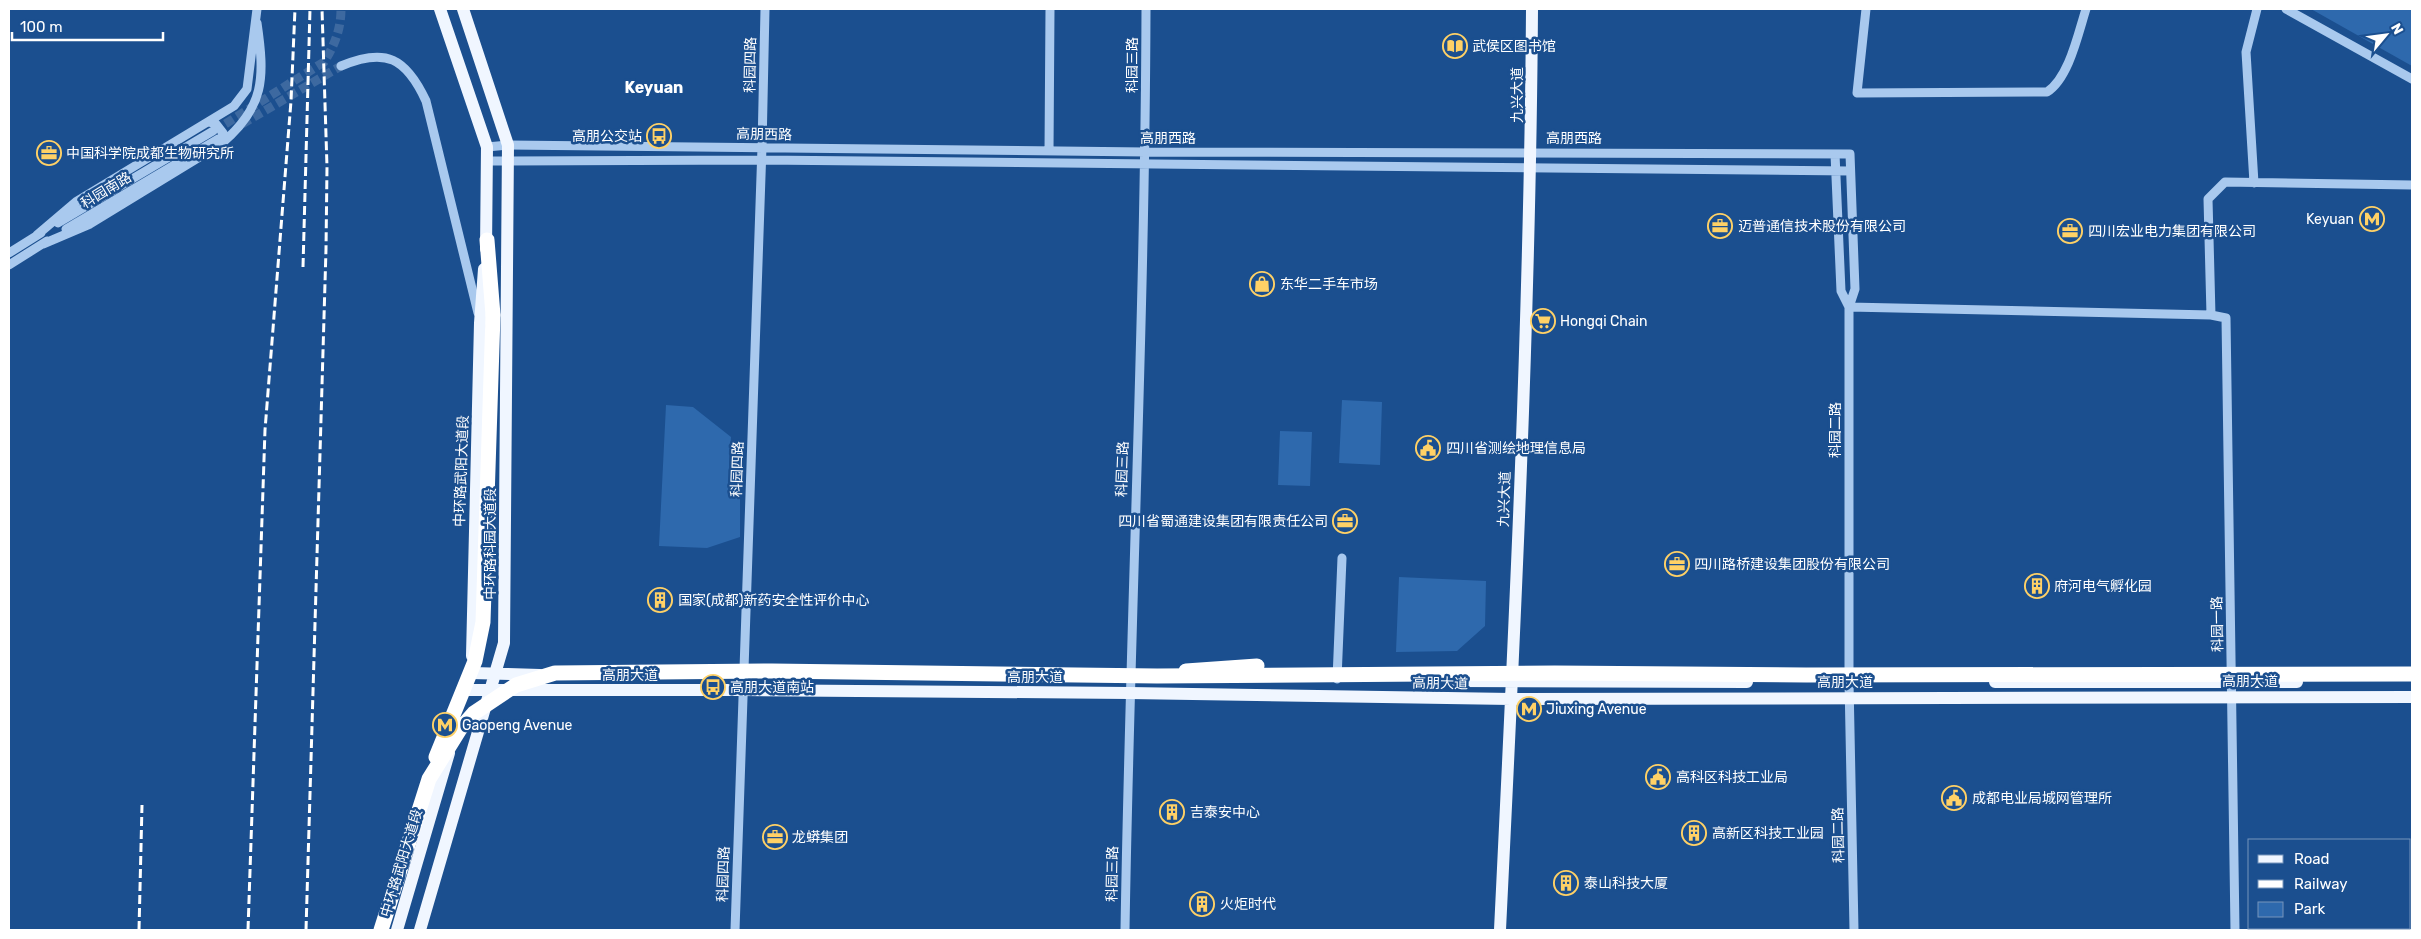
<svg xmlns="http://www.w3.org/2000/svg" width="2421" height="939" font-family="Rubik,'Noto Sans SC',sans-serif">
<style>
.green{fill:#2e69ad}
.lines{fill:none;stroke-linecap:round;stroke-linejoin:round}
.minor-tunnel{stroke:#3d69a0;stroke-width:9;stroke-dasharray:9 4.5;stroke-linecap:butt}
.minor{stroke:#a9c9ee;stroke-width:9}
.major{stroke:#f0f6ff;stroke-width:12}
.highway{stroke:#fff;stroke-width:15}
.rail{stroke:#fff;stroke-width:3;stroke-dasharray:9 4;stroke-linecap:butt}
.highway-bridge{stroke:#fff;stroke-width:15}
.labels{text-anchor:middle;stroke-width:5;stroke-linejoin:round;paint-order:stroke}
.poi-label{font-size:14px;fill:#fff;stroke:#1b4f8f;text-anchor:start}
.street-label{font-size:14px;fill:#fff;stroke:#1b4f8f}
.quarter-label{font-size:16px;font-weight:bold;fill:#fff;stroke:#1b4f8f}
</style>
<rect width="100%" height="100%" fill="#1b4f8f"/>
<path class="green" d="M2311,9h101v57z
M1342,400l40,2 -2,63 -41,-2z
M666,405l27,2 38,30 -2,28 11,13v59l-33,11 -48,-2z
M1280,431l32,1 -2,54 -32,-1z
M1399,577l87,4 -1,45 -28,25 -61,1z"/>
<g class="lines">
<path class="minor-tunnel" d="M242,124l99,-58
M214,131l110,-69c11,-17 17,-34 17,-53"/>
<path class="minor" d="M1866,9l-9,84 190,-1c22,-14 31,-58 39,-83
M2286,9l126,70
M341,66c45,-19 65,-8 85,35l52,212
M209,122l7,2 7,9 -2,11
M487,147l21,-2 638,7 704,2 5,135 -6,18
M1049,151l1,-142
M1835,154l6,137 8,16
M488,161l274,-1 1088,11
M2254,183l-8,-131 11,-43
M58,223l155,-92
M66,229l152,-90
M37,235l40,-34 157,-95 13,-17 10,-80
M43,244l47,-20 131,-80c44,-37 44,-66 36,-121
M9,253l32,-20
M9,265l38,-24
M2211,315l-3,-116 17,-17 187,3
M1337,679l5,-121
M735,930l27,-783 3,-138
M1125,930c5,-307 20,-614 21,-921
M1854,930l-5,-248v-375l362,8 15,3 9,612"/>
<path class="major" d="M440,9l47,138 -1,102
M472,656l8,-333 4,-54
M472,673l68,2
M1455,681l292,1
M1995,682h302
M468,690h274l387,3 382,6 901,-2
M397,930l52,-177
M420,930l84,-287 4,-498 -45,-136
M1500,930c15,-307 30,-614 32,-921"/>
<path class="highway" d="M487,240l6,75
M1186,671l71,-5"/>
<path class="rail" d="M303,267l7,-258
M139,930l3,-125
M248,930l17,-500 26,-329 4,-92
M306,930l20,-681 1,-82 -5,-158"/>
<path class="highway-bridge" d="M436,757l39,-96 8,-39 10,-307
M381,930l48,-151 31,-50 14,-16 42,-28 39,-12 217,-2 385,5 398,-3 251,2 606,-1"/>
</g>
<defs>
<symbol id="library-ring" viewBox="-11 -11 22 22"><circle r="9.5" fill="#1b4f8f" stroke="#ffd166" stroke-width="1.5"/><path d="M-6-4Q-3-5.5-.7-3.5V5Q-3 3-6 4ZM6-4Q3-5.5 .7-3.5V5Q3 3 6 4Z" fill="#ffd166"/></symbol>
<symbol id="bus-ring" viewBox="-11 -11 22 22"><circle r="9.5" fill="#1b4f8f" stroke="#ffd166" stroke-width="1.5"/><path d="M-5-6H5V4H4V6H2V4H-2V6H-4V4H-5ZM-3.5-4V0h7V-4ZM-3.5 1.2v1.5H-2V1.2ZM2 1.2v1.5H3.5V1.2Z" fill="#ffd166"/></symbol>
<symbol id="office-ring" viewBox="-11 -11 22 22"><circle r="9.5" fill="#1b4f8f" stroke="#ffd166" stroke-width="1.5"/><path d="M-6-3h4V-5.5h4V-3h4V5H-6ZM-1-4.5V-3h2v-1.5ZM-6 0V1H6V0Z" fill="#ffd166"/></symbol>
<symbol id="metro-ring" viewBox="-11 -11 22 22"><circle r="9.5" fill="#1b4f8f" stroke="#ffd166" stroke-width="1.5"/><path d="M-5.5 5V-5H-3L0 0L3-5H5.5V5H3V-.5L0 4L-3-.5V5Z" fill="#ffd166"/></symbol>
<symbol id="shop-ring" viewBox="-11 -11 22 22"><circle r="9.5" fill="#1b4f8f" stroke="#ffd166" stroke-width="1.5"/><path d="M-5-2.5h2.3a2.7 3.5 0 0 1 5.4 0H5L5.5 6h-11ZM-1.5-2.5h3a1.5 2.3 0 0 0-3 0Z" fill="#ffd166"/></symbol>
<symbol id="supermarket-ring" viewBox="-11 -11 22 22"><circle r="9.5" fill="#1b4f8f" stroke="#ffd166" stroke-width="1.5"/><path d="M-6-5.5h2.5l.6 2H6L4.5 2H-2.5L-4.4-4H-6ZM-1.5 3.2a1.3 1.3 0 1 0 .1 0ZM3 3.2a1.3 1.3 0 1 0 .1 0Z" fill="#ffd166"/></symbol>
<symbol id="civic-ring" viewBox="-11 -11 22 22"><circle r="9.5" fill="#1b4f8f" stroke="#ffd166" stroke-width="1.5"/><path d="M-.6-6.5H3V-4.5H.6V-3L4-1V1h2V6H-6V1h2V-1L-.6-3ZM-1.2 2.5V6h2.4V2.5Z" fill="#ffd166"/></symbol>
<symbol id="building-ring" viewBox="-11 -11 22 22"><circle r="9.5" fill="#1b4f8f" stroke="#ffd166" stroke-width="1.5"/><path d="M-4-6H4V6H1V3H-1V6H-4ZM-2.5-4.3h1.7v1.8h-1.7ZM.8-4.3h1.7v1.8H.8ZM-2.5-1h1.7V.8h-1.7ZM.8-1h1.7V.8H.8Z" fill="#ffd166"/></symbol>
</defs>
<g fill-rule="evenodd">
<use href="#library-ring" x="1441" y="32" width="28" height="28"/>
<use href="#bus-ring" x="645" y="122" width="28" height="28"/>
<use href="#office-ring" x="35" y="139" width="28" height="28"/>
<use href="#metro-ring" x="2358" y="205" width="28" height="28"/>
<use href="#office-ring" x="1706" y="212" width="28" height="28"/>
<use href="#office-ring" x="2056" y="217" width="28" height="28"/>
<use href="#shop-ring" x="1248" y="270" width="28" height="28"/>
<use href="#supermarket-ring" x="1529" y="307" width="28" height="28"/>
<use href="#civic-ring" x="1414" y="434" width="28" height="28"/>
<use href="#office-ring" x="1331" y="507" width="28" height="28"/>
<use href="#office-ring" x="1663" y="550" width="28" height="28"/>
<use href="#building-ring" x="2023" y="572" width="28" height="28"/>
<use href="#building-ring" x="646" y="586" width="28" height="28"/>
<use href="#bus-ring" x="699" y="673" width="28" height="28"/>
<use href="#metro-ring" x="1515" y="695" width="28" height="28"/>
<use href="#metro-ring" x="431" y="711" width="28" height="28"/>
<use href="#civic-ring" x="1644" y="763" width="28" height="28"/>
<use href="#civic-ring" x="1940" y="784" width="28" height="28"/>
<use href="#building-ring" x="1158" y="798" width="28" height="28"/>
<use href="#building-ring" x="1680" y="819" width="28" height="28"/>
<use href="#office-ring" x="761" y="823" width="28" height="28"/>
<use href="#building-ring" x="1552" y="869" width="28" height="28"/>
<use href="#building-ring" x="1188" y="890" width="28" height="28"/>
</g>
<g class="labels">
<g class="poi-label">
<text x="1472" y="51">武侯区图书馆</text>
<text x="642" y="141" text-anchor="end">高朋公交站</text>
<text x="66" y="158">中国科学院成都生物研究所</text>
<text x="2354" y="224" text-anchor="end">Keyuan</text>
<text x="1738" y="231">迈普通信技术股份有限公司</text>
<text x="2088" y="236">四川宏业电力集团有限公司</text>
<text x="1280" y="289">东华二手车市场</text>
<text x="1560" y="326">Hongqi Chain</text>
<text x="1446" y="453">四川省测绘地理信息局</text>
<text x="1328" y="526" text-anchor="end">四川省蜀通建设集团有限责任公司</text>
<text x="1694" y="569">四川路桥建设集团股份有限公司</text>
<text x="2054" y="591">府河电气孵化园</text>
<text x="678" y="605">国家(成都)新药安全性评价中心</text>
<text x="730" y="692">高朋大道南站</text>
<text x="1546" y="714">Jiuxing Avenue</text>
<text x="462" y="730">Gaopeng Avenue</text>
<text x="1676" y="782">高科区科技工业局</text>
<text x="1972" y="803">成都电业局城网管理所</text>
<text x="1190" y="817">吉泰安中心</text>
<text x="1712" y="838">高新区科技工业园</text>
<text x="792" y="842">龙蟒集团</text>
<text x="1584" y="888">泰山科技大厦</text>
<text x="1220" y="909">火炬时代</text>
</g>
<g class="street-label">
<text transform="translate(750 65) rotate(-89)" y="5">科园四路</text>
<text transform="translate(1132 65) rotate(-90)" y="5">科园三路</text>
<text transform="translate(1517 95) rotate(-90)" y="5">九兴大道</text>
<text transform="translate(764 134) rotate(1)" y="5">高朋西路</text>
<text x="1168" y="143">高朋西路</text>
<text x="1574" y="143">高朋西路</text>
<text transform="translate(106 190) rotate(-31)" y="5">科园南路</text>
<text transform="translate(1835 430) rotate(-90)" y="5">科园二路</text>
<text transform="translate(737 469) rotate(-88)" y="5">科园四路</text>
<text transform="translate(1122 469) rotate(-88)" y="5">科园三路</text>
<text transform="translate(461 471) rotate(-88)" y="5">中环路武阳大道段</text>
<text transform="translate(1504 499) rotate(-88)" y="5">九兴大道</text>
<text transform="translate(490 544) rotate(-90)" y="5">中环路科园大道段</text>
<text transform="translate(2217 624) rotate(-91)" y="5">科园一路</text>
<text x="630" y="680">高朋大道</text>
<text x="1035" y="682">高朋大道</text>
<text x="2250" y="686">高朋大道</text>
<text x="1845" y="687">高朋大道</text>
<text transform="translate(1440 683) rotate(1)" y="5">高朋大道</text>
<text transform="translate(1838 835) rotate(-91)" y="5">科园二路</text>
<text transform="translate(401 863) rotate(-73)" y="5">中环路武阳大道段</text>
<text transform="translate(723 874) rotate(-88)" y="5">科园四路</text>
<text transform="translate(1112 874) rotate(-89)" y="5">科园三路</text>
</g>
<g class="quarter-label">
<text x="654" y="93">Keyuan</text>
</g>
</g>
<rect width="2421" height="939" fill="none" stroke="#ffffff" stroke-width="20"/>
<rect x="2248" y="839" width="162" height="90" fill="#1b4f8f" stroke="#7695bc"/>
<rect x="2258" y="855" width="25" height="8" fill="#f0f6ff" stroke="#7695bc"/>
<text x="2294" y="864" font-size="15" fill="#ffffff">Road</text>
<rect x="2258" y="880" width="25" height="8" fill="#ffffff" stroke="#7695bc"/>
<text x="2294" y="889" font-size="15" fill="#ffffff">Railway</text>
<rect x="2258" y="902" width="25" height="15" fill="#2e69ad" stroke="#7695bc"/>
<text x="2294" y="914" font-size="15" fill="#ffffff">Park</text>
<g transform="translate(2386 35) rotate(61)" stroke="#1b4f8f" stroke-width="4" paint-order="stroke">
<path d="M0-4L9 19L0 12L-9 19Z" fill="#ffffff"/>
<text y="-8" font-size="14" font-weight="bold" text-anchor="middle" fill="#ffffff">N</text>
</g>
<path d="M12 32v8h151v-8" fill="none" stroke="#ffffff" stroke-width="2.5"/>
<text x="20" y="32" font-size="15" fill="#ffffff" stroke="#1b4f8f" stroke-width="4" paint-order="stroke">100 m</text>
</svg>
